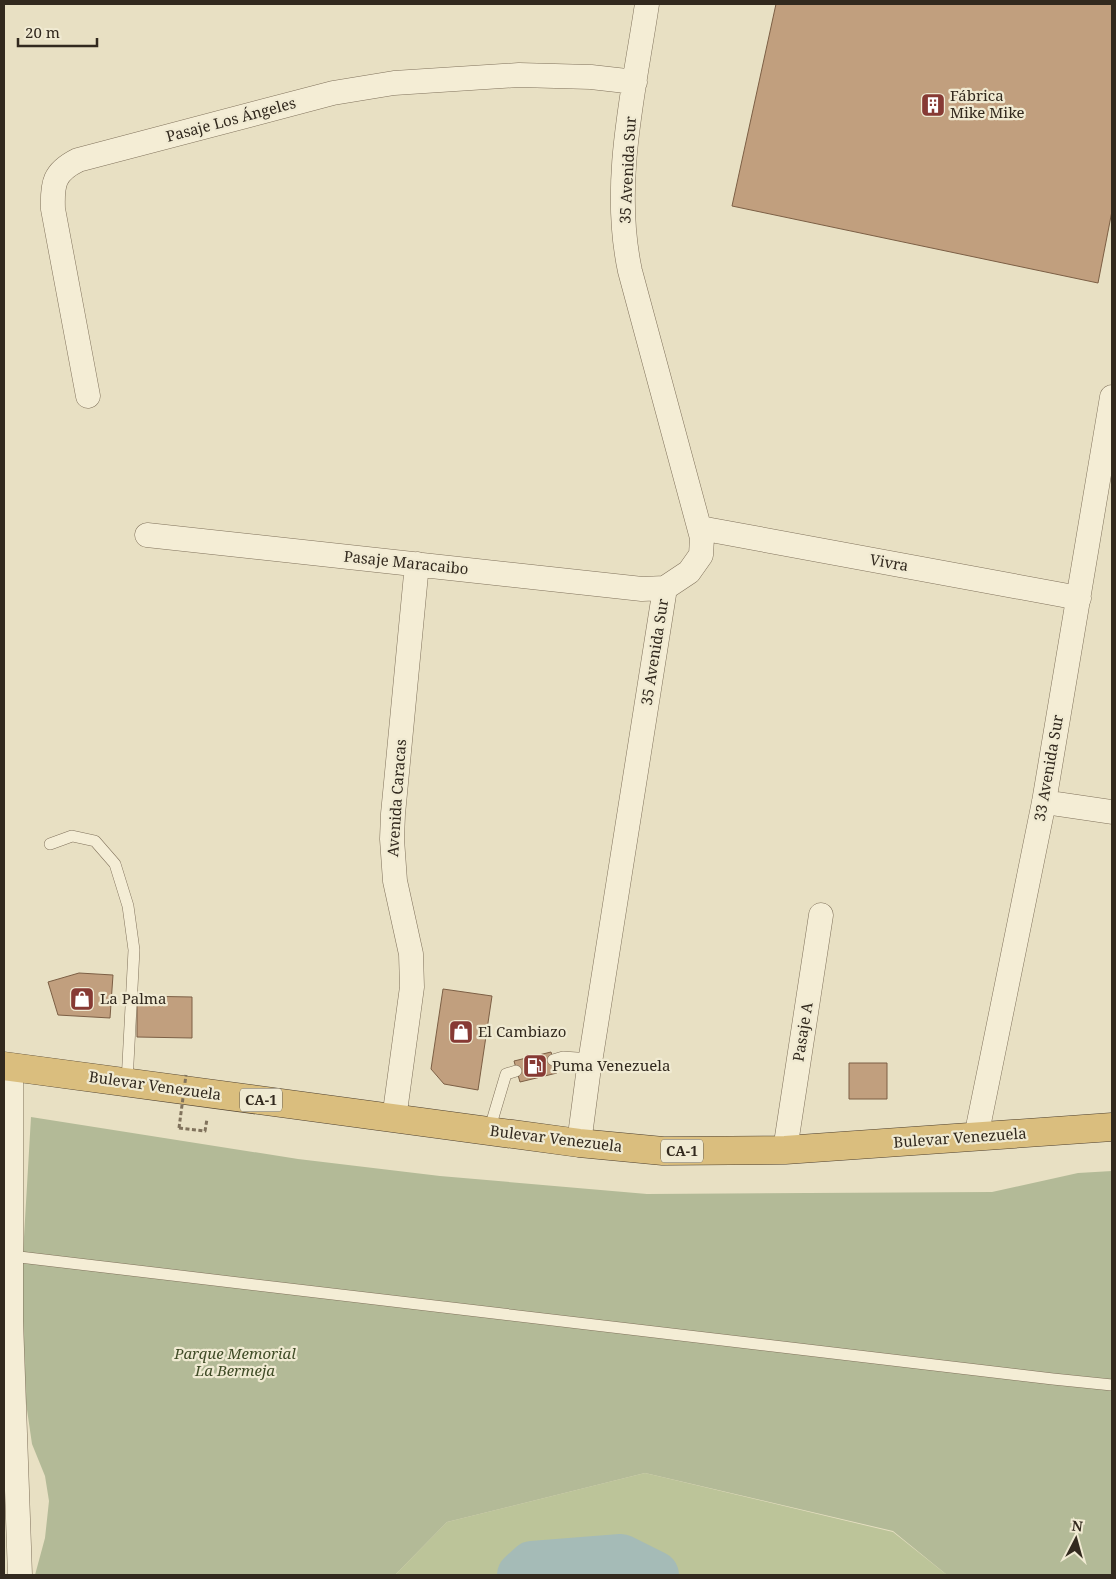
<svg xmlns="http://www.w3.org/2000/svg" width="1116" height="1579" font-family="'Noto Serif',serif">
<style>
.green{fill:#bcc499}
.cemetery{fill:#b3ba97}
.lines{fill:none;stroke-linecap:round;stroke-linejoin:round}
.river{stroke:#a5bbb7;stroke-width:48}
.building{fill:#c19f7e;stroke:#7c5f45}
.service-casing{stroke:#80725c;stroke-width:12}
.minor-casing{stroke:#80725c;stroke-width:25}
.trunk-casing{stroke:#4e4030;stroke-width:29}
.path{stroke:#80725c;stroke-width:3;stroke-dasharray:4 2.5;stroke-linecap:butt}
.service{stroke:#f4edd5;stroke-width:11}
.minor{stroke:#f4edd5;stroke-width:24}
.trunk{stroke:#dabe7e;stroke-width:28}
.path-bridge{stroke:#80725c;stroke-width:3;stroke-dasharray:4 2.5;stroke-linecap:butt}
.labels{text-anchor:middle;stroke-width:4.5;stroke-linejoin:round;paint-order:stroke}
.shield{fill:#f0ead2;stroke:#6b6354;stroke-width:1}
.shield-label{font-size:14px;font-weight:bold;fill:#32291e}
.poi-label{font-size:15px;fill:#32291e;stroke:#f0ead2;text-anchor:start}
.street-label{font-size:15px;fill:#32291e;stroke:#f0ead2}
.park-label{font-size:15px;font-style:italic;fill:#404c27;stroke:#f0ead2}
</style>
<rect width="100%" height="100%" fill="#e8e0c3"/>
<path class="green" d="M645,1473l248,59 54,43h-552l52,-53z"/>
<path class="cemetery" d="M31,1117l267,42 142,17 207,18 345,-2 86,-19 34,-2v404h-165l-54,-44 -248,-58 -198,49 -52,53h-360l10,-37 4,-37 -4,-25 -13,-32 -8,-55 -4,-84z"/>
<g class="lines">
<path class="river" d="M521,1575l11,-10 89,-7 34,17"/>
</g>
<path class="building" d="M776,4h336v207l-14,72 -366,-77z
M79,973l34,2 -3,43 -52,-3 -10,-33z
M443,989l49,7 -14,94 -34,-6 -13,-15z
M137,996l55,1v41l-55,-1z
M551,1052l6,21 -37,9 -6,-21z
M849,1063h38v36h-38z"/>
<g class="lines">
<defs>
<path id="service" d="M50,844l22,-8 23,5 20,23 13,42 6,44 -7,132
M553,1060l10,-3 28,2
M489,1131l17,-57 10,-3
M11,1256l1042,123 59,6"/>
<path id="minor" d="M88,396l-35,-187c-1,-26 1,-37 25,-49l255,-67 61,-10 125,-8 72,2 44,5
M700,528l379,70
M147,535l495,54 23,-1 24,-16 12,-17 1,-17 -72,-267c-19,-88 4,-180 17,-267
M1044,802l68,10
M11,1067v254l9,254
M394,1119l18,-132 -1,-33 -16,-73 -3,-42 1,-25 24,-250
M976,1137l68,-335 68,-405
M579,1143l9,-68 77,-487
M785,1150l36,-235"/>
<path id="trunk" d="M4,1066l575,77 84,8 122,-1 327,-23"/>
</defs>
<use href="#service" class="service-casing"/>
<use href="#minor" class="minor-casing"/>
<use href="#trunk" class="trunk-casing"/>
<path class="path" d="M179,1128l26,3 2,-12"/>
<use href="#service" class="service"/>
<use href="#minor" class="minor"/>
<use href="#trunk" class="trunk"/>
<path class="path-bridge" d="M179,1128l7,-53"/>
</g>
<defs>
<symbol id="building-square" viewBox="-11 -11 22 22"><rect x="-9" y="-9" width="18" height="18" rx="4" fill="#873a34" stroke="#f0ead2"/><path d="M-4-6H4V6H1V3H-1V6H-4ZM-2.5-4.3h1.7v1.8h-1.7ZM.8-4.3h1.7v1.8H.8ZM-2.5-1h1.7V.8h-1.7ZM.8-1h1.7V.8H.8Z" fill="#fff"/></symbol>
<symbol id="shop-square" viewBox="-11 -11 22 22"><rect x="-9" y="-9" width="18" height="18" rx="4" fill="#873a34" stroke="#f0ead2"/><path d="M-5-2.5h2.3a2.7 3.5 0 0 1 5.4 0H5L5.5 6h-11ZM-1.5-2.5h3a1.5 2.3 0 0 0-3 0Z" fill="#fff"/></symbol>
<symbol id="fuel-square" viewBox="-11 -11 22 22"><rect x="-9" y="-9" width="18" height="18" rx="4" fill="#873a34" stroke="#f0ead2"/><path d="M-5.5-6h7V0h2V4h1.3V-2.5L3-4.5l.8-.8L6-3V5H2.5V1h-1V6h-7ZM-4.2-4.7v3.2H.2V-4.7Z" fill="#fff"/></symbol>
</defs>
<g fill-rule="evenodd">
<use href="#building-square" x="919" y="91" width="28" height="28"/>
<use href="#shop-square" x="68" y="985" width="28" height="28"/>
<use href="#shop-square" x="447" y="1018" width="28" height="28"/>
<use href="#fuel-square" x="521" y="1052" width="28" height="28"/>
</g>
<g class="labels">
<g class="shield">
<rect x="240" y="1088.5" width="42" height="23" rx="4"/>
<rect x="661" y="1139.5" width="42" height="23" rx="4"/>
</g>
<g class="shield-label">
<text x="261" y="1105">CA-1</text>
<text x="682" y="1156">CA-1</text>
</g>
<g class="poi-label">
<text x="950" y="101">Fábrica<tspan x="950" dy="17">Mike Mike</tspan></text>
<text x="100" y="1004">La Palma</text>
<text x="478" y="1037">El Cambiazo</text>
<text x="552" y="1071">Puma Venezuela</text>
</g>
<g class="street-label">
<text transform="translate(231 120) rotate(-15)" y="5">Pasaje Los Ángeles</text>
<text transform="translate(628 170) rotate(-87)" y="5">35 Avenida Sur</text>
<text transform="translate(406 563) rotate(6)" y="5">Pasaje Maracaibo</text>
<text transform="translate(889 563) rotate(10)" y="5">Vivra</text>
<text transform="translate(655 652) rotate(-81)" y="5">35 Avenida Sur</text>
<text transform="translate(1049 768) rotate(-80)" y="5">33 Avenida Sur</text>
<text transform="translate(397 798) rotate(-86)" y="5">Avenida Caracas</text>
<text transform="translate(803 1032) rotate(-81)" y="5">Pasaje A</text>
<text transform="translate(155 1086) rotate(8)" y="5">Bulevar Venezuela</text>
<text transform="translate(960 1138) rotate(-4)" y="5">Bulevar Venezuela</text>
<text transform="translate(556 1139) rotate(7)" y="5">Bulevar Venezuela</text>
</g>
<g class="park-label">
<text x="235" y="1359">Parque Memorial<tspan x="235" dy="17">La Bermeja</tspan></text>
</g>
</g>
<rect width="1116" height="1579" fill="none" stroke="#32291e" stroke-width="10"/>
<g transform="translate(1076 1539) rotate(6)" stroke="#f0ead2" stroke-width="4" paint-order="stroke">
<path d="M0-4L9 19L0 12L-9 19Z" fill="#32291e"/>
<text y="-8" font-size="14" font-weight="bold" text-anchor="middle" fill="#32291e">N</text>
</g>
<path d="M18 38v8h79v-8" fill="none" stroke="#32291e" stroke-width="2.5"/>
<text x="25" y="38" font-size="15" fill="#32291e" stroke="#f0ead2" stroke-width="4" paint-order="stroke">20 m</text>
</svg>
